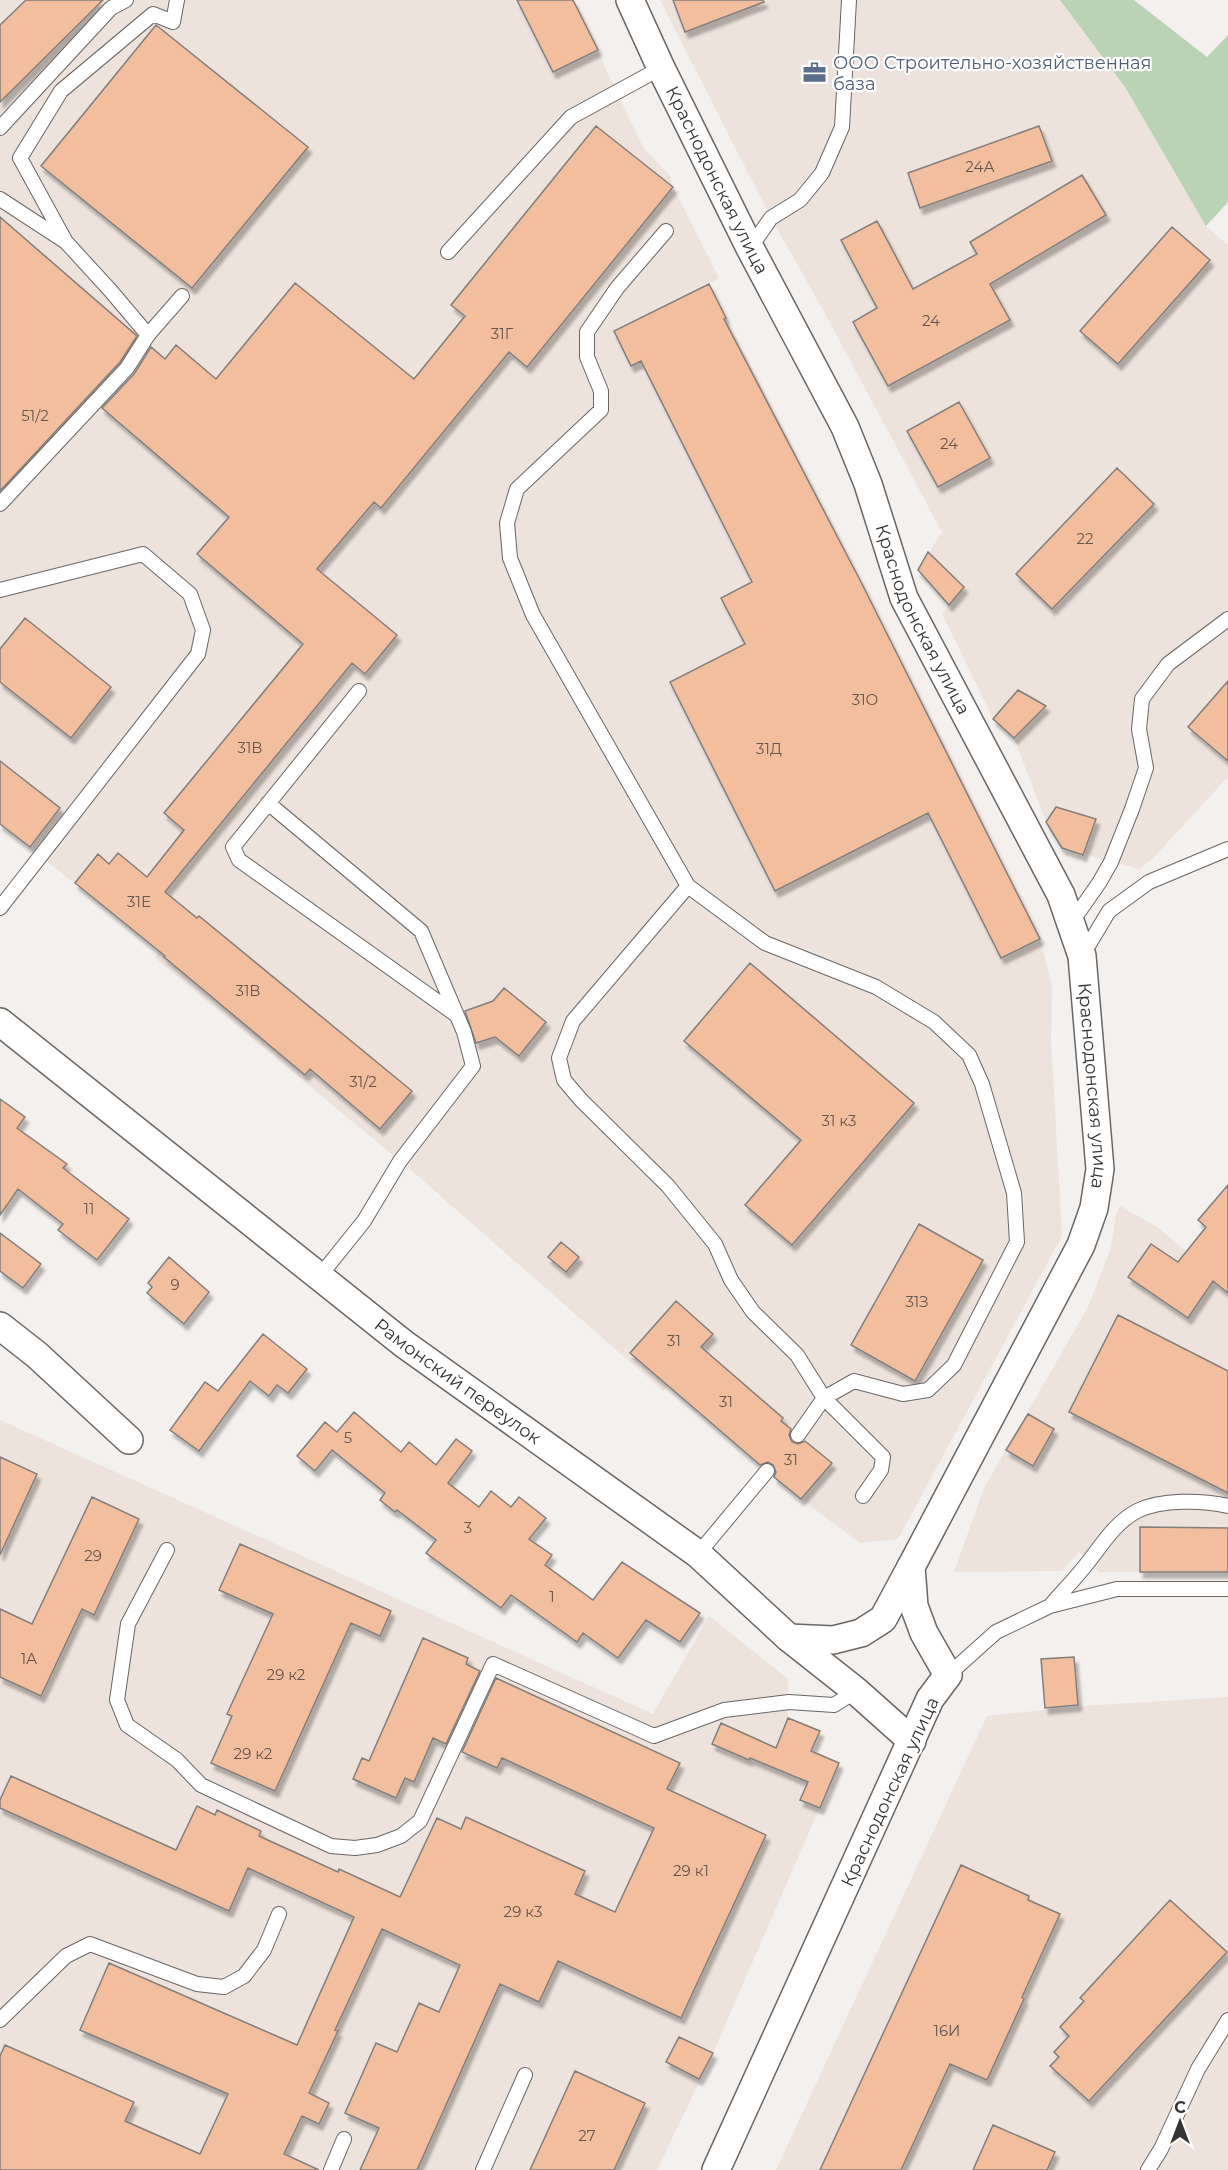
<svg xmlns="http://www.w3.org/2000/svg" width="1228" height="2170" font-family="Montserrat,sans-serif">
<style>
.built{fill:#ede2dc}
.green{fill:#bad3b4}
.building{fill:#f3be9d;stroke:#827f7d;stroke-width:1.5;filter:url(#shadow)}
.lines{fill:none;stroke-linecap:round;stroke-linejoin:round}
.lane-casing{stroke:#696664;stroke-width:16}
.street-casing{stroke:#696664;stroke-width:30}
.lane{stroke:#fff;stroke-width:14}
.street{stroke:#fff;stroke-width:27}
.labels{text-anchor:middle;stroke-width:4.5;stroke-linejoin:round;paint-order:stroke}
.number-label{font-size:15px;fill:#65564e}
.service-label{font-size:18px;fill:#4e5e75;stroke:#fff;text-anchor:start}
.street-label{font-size:18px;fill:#363434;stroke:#fff}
</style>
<defs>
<filter id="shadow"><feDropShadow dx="3.5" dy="6" stdDeviation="1.5" flood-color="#0004"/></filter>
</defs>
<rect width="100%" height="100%" fill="#f4f0ee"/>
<path class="built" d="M0,0h573l70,147 27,29 3,11 46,91 -10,6 331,655 12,47 -1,54 11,196 -164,303 -38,4 -59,-44 -133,-113 -5,5 -251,-220 -257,-213 4,-7 -159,-127z
M660,0h400l65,87 81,139 22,19v532l-75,81 -14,11 -77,-21 -16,-26 -32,-84 -21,-19 -51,-106 7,-8 -31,-35 24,-38 -120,-224 -51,-90z
M1120,1206l37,21 71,58v287h-129l-20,-20 -17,19 -108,1 30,-84 104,-181 22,-56 6,-36z
M0,1420l653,294 56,-98 79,63v39l32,13 -9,20 28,12 -126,290 -56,117h-657z
M1228,1697v473h-452l211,-454 95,-10z"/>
<path class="green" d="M1060,0h74l73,57 21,-22v167l-22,24 -81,-139z"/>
<path class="building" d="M26,0h77l-103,102v-77z
M517,0h56l25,50 -45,22z
M673,0h90l1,2 -79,30z
M156,25l152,122 -116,141 -151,-122z
M596,126l77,61 -146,180 -18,-15 -128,156 -7,-6 -57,67 80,66 -32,39 -13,-11 -187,229 32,26 2,-2 213,175 -32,38 -70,-60 -5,6 -141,-118 1,-1 -90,-73 23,-29 11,10 9,-11 29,24 37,-47 -20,-17 139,-169 -106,-90 32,-37 -127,-109 32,-34 17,-27 14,12 11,-14 40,34 79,-96 119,96 51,-63 -14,-11z
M1039,126l13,35 -132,47 -12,-35z
M1082,175l24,40 -116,69 20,36 -122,66 -35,-64 24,-14 -36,-68 36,-19 36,68 64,-35 -7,-12z
M0,217l137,119 -17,26 -120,129z
M1172,227l38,33 -92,104 -38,-33z
M709,284l17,34 -2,1 138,265 178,355 -39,19 -73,-145 -153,78 -105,-209 75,-38 -24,-46 31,-16 -111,-221 -10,5 -17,-35z
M959,402l31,56 -52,29 -31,-56z
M1117,468l37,36 -102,105 -36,-35z
M928,552l36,35 -15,18 -31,-35z
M25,618l86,69 -40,51 -71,-56v-33z
M1228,681v80l-40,-34z
M1018,690l28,16 -32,32 -21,-19z
M0,761l60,47 -30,39 -30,-23z
M1056,807l40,12 -13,36 -21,-7 -16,-26z
M750,963l164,140 -122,142 -47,-40 56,-65 -117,-99z
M504,988l42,34 -27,34 -24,-19 -19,6 -11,-32 28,-10z
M0,1099l25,18 -8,11 50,36 -4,4 66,51 -32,41 -39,-30 5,-6 -45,-35 -18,26z
M1228,1185v108l-15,-12 -25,37 -60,-41 23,-33 27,18 28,-35 -8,-7z
M919,1224l64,36 -68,121 -64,-36z
M0,1233l41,31 -18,24 -23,-17z
M561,1242l18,15 -13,15 -18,-15z
M169,1257l40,35 -25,32 -37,-31 5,-6 -4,-4z
M676,1301l37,33 -12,13 82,71 -2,3 10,8 -2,6 3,7 6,2 7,-3 27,22 -31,36 -27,-22 2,-5 -3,-7 -5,-3 -8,3 -130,-112z
M1118,1315l110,56v122l-159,-81z
M263,1334l44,35 -19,24 -11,-8 -8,11 -19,-15 -51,70 -29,-21 35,-48 13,9z
M354,1412l47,40 8,-10 27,23 20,-26 16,12 -24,32 31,24 12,-16 20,16 8,-10 27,21 -17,21 23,16 -7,10 48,35 29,-38 78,51 -20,29 -34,-22 -28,38 -35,-25 -6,9 -66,-47 -10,13 -75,-55 10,-13 -39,-30 -2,2 -15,-12 5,-7 -53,-43 -17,21 -18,-15 28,-34 12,10z
M1028,1414l26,15 -21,37 -27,-16z
M0,1457l37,17 -37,81z
M92,1497l47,22 -45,96 -12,-6 -41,87 -41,-19v-68l32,15z
M1140,1527l88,1v44h-88z
M240,1544l151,67 -11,25 -29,-13 -76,168 -64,-28 21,-47 -5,-2 46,-100 -54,-24z
M423,1638l45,20 -2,6 14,7 -34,73 -13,-6 -19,44 -9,-4 -9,20 -43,-19 9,-21 7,3z
M1074,1657l4,48 -33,3 -4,-49z
M496,1678l184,85 -13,26 99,46 -85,183 -123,-57 -19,41 -39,-18 -83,186h-57l19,-42 -34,-15 31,-70 21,9 22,-49 20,9 21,-47 -78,-36 -47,101 3,1 -29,62 20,10 -10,21 -17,-8 -18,38 35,16h-319v-114l5,-11 129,57 -9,19 75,33 28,-60 -148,-64 29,-67 188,82 57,-128 -106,-49 -19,43 -229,-103v-8l11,-24 165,74 21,-44 18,9 2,-5 44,21 -2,5 79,36 1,-3 61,28 37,-79 24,11 5,-12 119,54 -10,23 40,18 39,-84 -152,-70 -5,10 -35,-16z
M788,1718l32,13 -9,20 28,12 -19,45 -20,-8 8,-18 -58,-24 -1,2 -37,-16 9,-21 55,25z
M961,1865l68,31 -1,4 32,14 -38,83 2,2 -37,81 -37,-16 -49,106h-81z
M1170,1900l57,52 -138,149 -39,-35 9,-9 -5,-5 15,-16 -9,-9 24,-26 -4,-3z
M679,2037l34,16 -14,26 -33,-17z
M575,2071l70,32 -31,67h-84z
M993,2125l62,27 -8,18h-74z"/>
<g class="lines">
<defs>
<path id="lane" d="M0,128l111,-120 15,-8
M0,199l66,43 44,48 38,45
M666,231l-49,57 -30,44v25l14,34v19l-84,79 -10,34 3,35 23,57 155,271 77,57 111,44 58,35 35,33 13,29 32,109 3,49 -63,123 -26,25 -25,4 -49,-13 -30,17 -26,37
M66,242l-46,-84 41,-67 92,-77 20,8 4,-22
M750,248l21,-30 29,-18 22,-27 20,-46 7,-127
M448,252l123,-135 90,-49
M0,504l127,-136 21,-33 34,-39
M0,590l143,-36 47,40 13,36 -5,24 -198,254
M359,691l-126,156 6,13 216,154
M268,803l153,128 43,101 9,34 -73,95 -36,60 -45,56
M688,886l-115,135 -14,37 5,22 17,20 87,86 47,58 16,36 22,32 44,43 27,43 59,59 -2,13 -18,26
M1071,923l28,-40 12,-21 21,-53 14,-41 -7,-39 3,-30 26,-35 60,-45
M1082,956l27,-45 40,-29 79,-33
M167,1550l-39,74 -11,76 10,25 50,35 24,25 130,61 24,2 22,-3 24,-9 19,-15 73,-157 161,72 70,-26 65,-8 45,3 22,-14
M698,1554l69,-83
M1050,1606c13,-15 27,-29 39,-45 14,-18 27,-39 48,-50 24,-12 65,-11 91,-5
M948,1675l48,-43 54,-26 67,-17h111
M0,2020l66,-64 24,-12 107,40 27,3 20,-11 20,-26 15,-36
M331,2170l13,-31
M483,2170l42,-95
M1148,2170l13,-21 37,-80 30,-49"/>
<g id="street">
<path id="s1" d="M630,0l31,68 89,180 95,179 23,57 36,114 157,297 21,61 18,213 -6,39 -13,37 -170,322 3,39 10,27 24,42 -18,24 -214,471"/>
<path id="s2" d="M0,1022l404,322 294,210 91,84 67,53 56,50"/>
<path d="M0,1326l37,29 92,85"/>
<path d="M789,1638l44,2 28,-7 22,-14 28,-52"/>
</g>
</defs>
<use href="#lane" class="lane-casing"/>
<use href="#street" class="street-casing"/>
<use href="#lane" class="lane"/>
<use href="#street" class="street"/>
</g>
<defs>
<symbol id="office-bare" viewBox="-9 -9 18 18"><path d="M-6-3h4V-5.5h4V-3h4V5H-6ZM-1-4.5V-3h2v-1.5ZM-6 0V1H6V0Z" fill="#5c6f8a" stroke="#fff" stroke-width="2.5" paint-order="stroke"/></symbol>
</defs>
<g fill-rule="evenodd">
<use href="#office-bare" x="798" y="56" width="33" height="33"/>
</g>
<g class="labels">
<g class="number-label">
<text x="980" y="172">24А</text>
<text x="931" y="326">24</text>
<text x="502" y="339">31Г</text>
<text x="35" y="421">51/2</text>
<text x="949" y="449">24</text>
<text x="1085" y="544">22</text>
<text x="865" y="705">31О</text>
<text x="250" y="753">31В</text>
<text x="769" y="754">31Д</text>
<text x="139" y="907">31Е</text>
<text x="248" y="996">31В</text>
<text x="363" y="1087">31/2</text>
<text x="839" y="1126">31 к3</text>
<text x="89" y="1214">11</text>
<text x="175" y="1290">9</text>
<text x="917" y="1307">31З</text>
<text x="674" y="1346">31</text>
<text x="726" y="1407">31</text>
<text x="348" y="1443">5</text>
<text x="791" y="1465">31</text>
<text x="468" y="1533">3</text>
<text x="93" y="1561">29</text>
<text x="552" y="1602">1</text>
<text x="29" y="1664">1А</text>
<text x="286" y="1680">29 к2</text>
<text x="253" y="1759">29 к2</text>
<text x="691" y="1876">29 к1</text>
<text x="523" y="1917">29 к3</text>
<text x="947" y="2036">16И</text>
<text x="587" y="2141">27</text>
</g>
<g class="service-label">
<text x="833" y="69">ООО Строительно-хозяйственная<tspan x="833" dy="21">база</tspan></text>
</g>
<g class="street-label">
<text dy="6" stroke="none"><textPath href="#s1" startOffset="200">Краснодонская улица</textPath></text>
<text dy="6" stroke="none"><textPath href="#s1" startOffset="686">Краснодонская улица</textPath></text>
<text dy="6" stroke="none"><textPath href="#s1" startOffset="1190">Краснодонская улица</textPath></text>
<text dy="6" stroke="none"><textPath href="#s2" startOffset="582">Рамонский переулок</textPath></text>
<text transform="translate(890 1792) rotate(-65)" y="6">Краснодонская улица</text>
</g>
</g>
<g transform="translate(1180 2122)" stroke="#ffffff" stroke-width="4.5" paint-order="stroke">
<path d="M0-4.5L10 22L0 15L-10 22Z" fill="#363434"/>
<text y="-9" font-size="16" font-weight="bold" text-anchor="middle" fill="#363434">С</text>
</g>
</svg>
